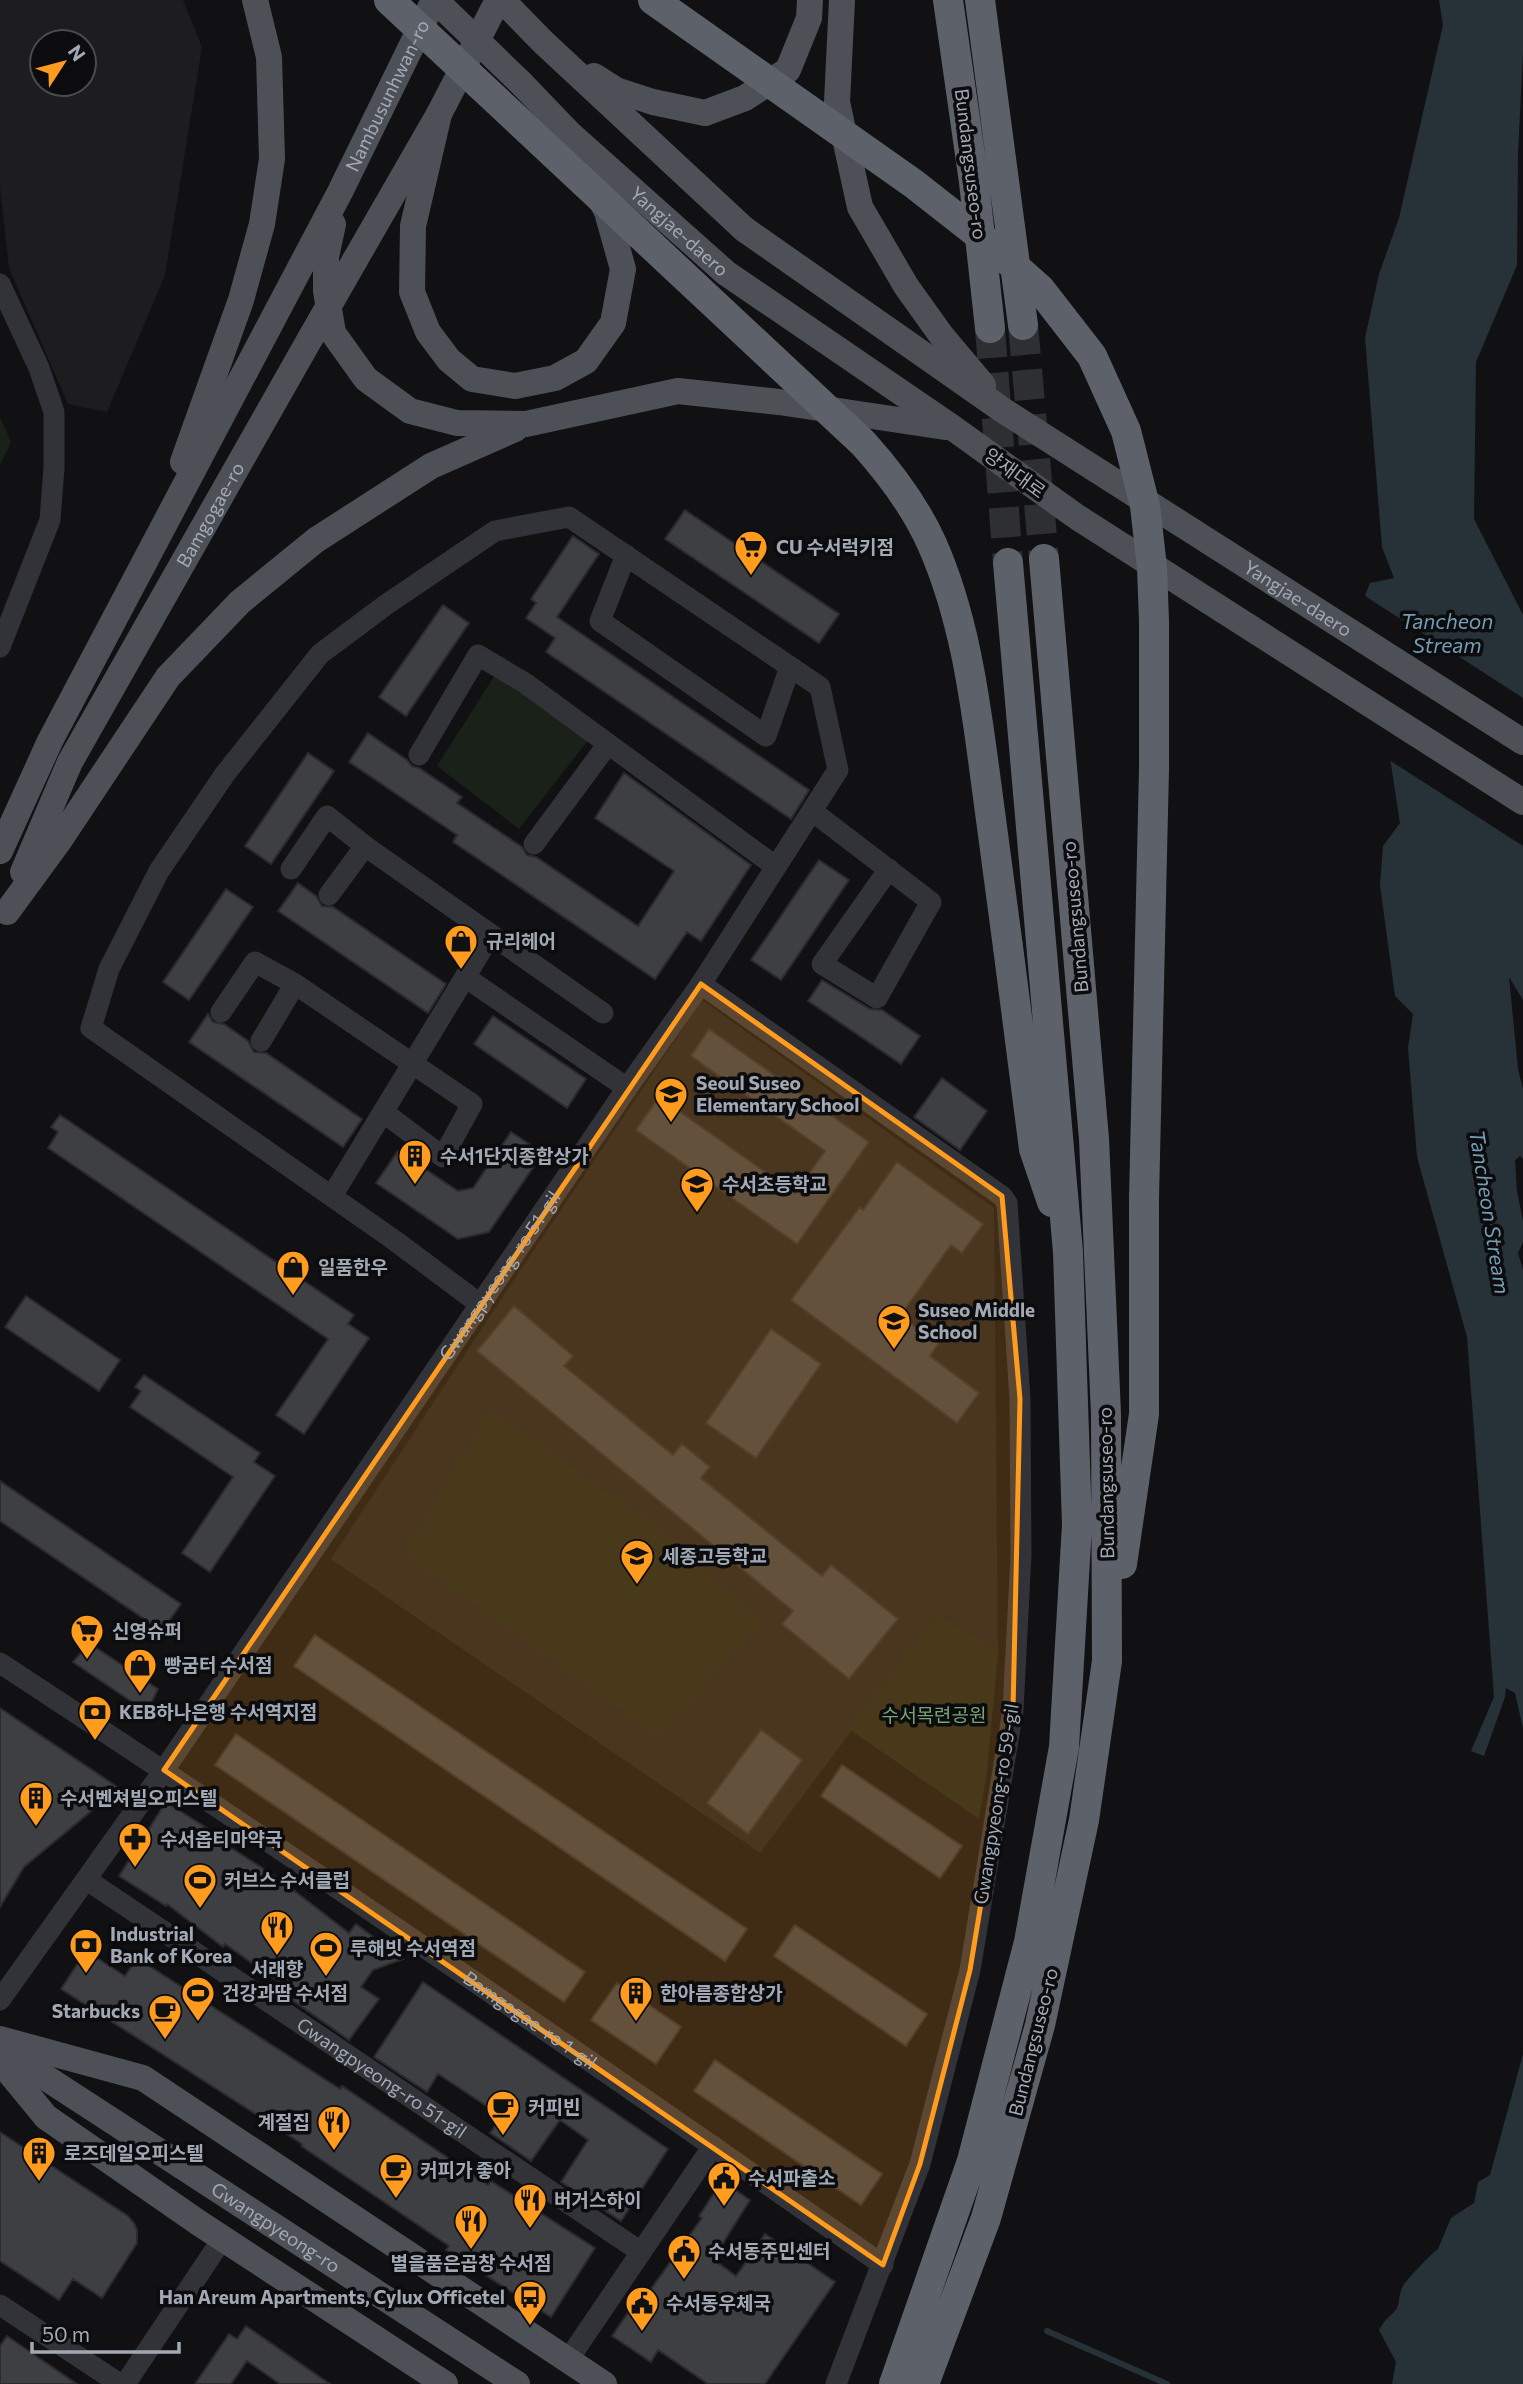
<svg xmlns="http://www.w3.org/2000/svg" width="1523" height="2384" font-family="Commissioner,'Noto Sans KR',sans-serif">
<style>
.built{fill:#1d1d20;fill-rule:evenodd}
.green{fill:#192119}
.water{fill:#263237}
.pier{fill:#111113}
.lines{fill:none;stroke-linecap:round;stroke-linejoin:round}
.stream{stroke:#263237;stroke-width:6}
.building{fill:#3d3f43;stroke:#2b2b2f;stroke-width:2}
.highway-tunnel{stroke:#2e2f33;stroke-width:30;stroke-dasharray:30 15;stroke-linecap:butt}
.minor{stroke:#323338;stroke-width:21}
.major{stroke:#4d5157;stroke-width:26}
.highway{stroke:#5d626a;stroke-width:30}
.major-bridge{stroke:#4d5157;stroke-width:26}
.highway-bridge{stroke:#5d626a;stroke-width:30}
.marked{fill:#ff9b1d;fill-opacity:0.2;stroke:#ff9b1d;stroke-width:5;stroke-linejoin:round}
.labels{text-anchor:middle;stroke-width:7;stroke-linejoin:round;paint-order:stroke}
.street-label{font-size:19px;fill:#a1a9b5;stroke:#0c0c0e}
.poi-label{font-size:19px;font-weight:bold;fill:#a1a9b5;stroke:#0c0c0e;text-anchor:start}
.park-label{font-size:19px;fill:#78a275;stroke:#0c0c0e}
.water-label{font-size:21px;font-style:italic;fill:#739db4;stroke:#0c0c0e}
</style>
<rect width="100%" height="100%" fill="#111113"/>
<path class="built" d="M0,0h183l19,47 -37,228 -58,137 -39,-8 -59,-136 -9,-81zM42,42h42v42h-42z
M702,1000l292,208 4,446 -58,-41 -180,240 -429,-294 174,-266z"/>
<path class="green" d="M0,417l11,25 -11,23z
M495,675l94,64 -70,90 -82,-63z
M491,1411l150,105 119,106 -102,114 -253,-183z
M940,1613l58,41 -11,118 -8,47 -130,-90z"/>
<path class="water" d="M1439,0h84v53l-5,101 -1,111 -41,97 -2,157 49,96v385l-14,-23 9,92 5,20v70l-3,-3 -5,4 2,31 6,30v21l-5,11 5,17v458l-8,-35 -9,-5 -1,9 -21,59 -13,-5 23,-54 -27,-360 -50,-180 -9,-109 5,-34 -18,-18 -15,-111 3,-39 17,-23 -35,-228 5,-12 24,-5 -12,-31 -17,-209 14,-64 20,-56 44,-193z
M1523,2054v330h-131l4,-22 -17,-32c6,-12 14,-15 18,-22 3,-7 2,-16 6,-22 2,-5 32,-36 35,-37l13,-31 23,-15 4,-21 12,-7z"/>
<path class="pier" d="M1362,594l161,104v148l-137,-88z"/>
<g class="lines">
<path class="stream" d="M1047,2331l120,53"/>
</g>
<path class="building" d="M685,510l154,104 -20,29 -154,-104z
M573,536l26,18 -42,63 252,173 -18,29 -245,-167 9,-14 -29,-20 10,-15 -5,-4z
M443,605l26,18 -63,93 -27,-19z
M368,733l39,27 5,6 7,2 43,29 -5,6 65,44 5,8 9,2 102,69 36,-55 -79,-53 29,-45 127,92 -50,76 -14,-9 -32,47 -202,-137 4,-7 -108,-73z
M308,753l26,18 -63,93 -26,-18z
M819,860l30,20 -68,100 -30,-20z
M298,883l18,13 6,10 11,1 113,77 -18,29 -150,-102z
M226,889l27,18 -64,93 -26,-18z
M822,980l48,29 12,1 38,26 -19,28 -93,-63z
M208,1014l5,8 11,2 24,17 6,11 12,1 96,66 -19,28 -154,-105z
M493,1016l93,63 -19,29 -93,-64z
M709,1029l160,113 -72,102 -161,-114 23,-33 136,96 30,-42 -134,-95z
M942,1078l45,33 -27,39 -46,-33z
M60,1115l294,200 -6,9 21,14 -65,96 -28,-19 52,-76 -280,-191 10,-16 -7,-5z
M511,1132l32,21 -54,79 -31,7 -82,-56 22,-32 60,40 15,-3z
M897,1162l86,62 -21,29 -11,-8 -51,71 39,27 -9,13 49,37 -22,30 -166,-123 69,-93 3,3z
M26,1296l94,64 -21,31 -94,-64z
M514,1306l59,50 -9,10 109,89 9,-11 28,23 -9,11 121,98 9,-11 67,54 -49,60 -67,-55 11,-13 -316,-260z
M771,1329l50,35 -65,94 -50,-35z
M144,1375l116,78 -6,9 21,14 -65,96 -28,-19 51,-76 -103,-70 11,-16 -6,-4z
M0,1481l181,123 -19,27 -162,-110z
M315,1635l432,294 -22,32 -431,-295z
M89,1643l69,46 -11,23 -74,-50z
M0,1708l119,80 -95,79 -24,40z
M761,1730l41,30 -54,74 -41,-31z
M236,1734l349,238 -21,30 -349,-237z
M842,1765l120,81 -22,32 -119,-82z
M166,1802l47,30 -2,3 67,43 71,55 7,-9 47,35 -30,11 -12,17 18,12 -30,41 -57,-40 4,-6 -71,-50 -2,3 -56,-43 -1,2 -47,-30z
M795,1925l132,89 -21,32 -132,-90z
M86,1951l39,25 12,-18 203,131 2,-3 146,99 3,-4 104,67 -44,69 -105,-67 3,-4 -148,-100 1,-2 -241,-155z
M423,1982l245,167 -47,72 -60,-39 27,-42 -28,-20 -29,41 -41,-28 11,-16 -19,-14 -44,-29 -11,18 -53,-35z
M617,1983l64,44 -25,37 -65,-44z
M715,2060l167,114 -21,31 -167,-114z
M0,2132l128,84 6,7 3,7v13l-35,55 -29,-19 -14,21 -59,-39z
M722,2181l28,19 -37,59 23,17 29,-42 70,48 -70,102h-57l-50,-34 -7,12 -39,-26 22,-32 4,3 64,-89 -3,-2z
M246,2326l84,58h-50l-33,-23 -16,23h-36l34,-50 8,5z
M7,2336l70,48h-77v-38z"/>
<g class="lines">
<path class="highway-tunnel" d="M1023,325l21,234
M990,328l18,235"/>
<g class="minor">
<path d="M0,284l39,84 15,44v56l-4,52 -50,127"/>
<path d="M626,555l-26,66 166,115 24,-69"/>
<path d="M419,755l59,-100 47,28 250,183"/>
<path d="M812,811l119,91 -54,96 -55,-34 67,-95"/>
<path d="M534,844l74,-100"/>
<path d="M291,869l36,-53 38,30"/>
<path d="M329,895l36,-49 238,167"/>
<path d="M465,977l162,111"/>
<path d="M221,1012l34,-50 40,22"/>
<path d="M261,1041l34,-57 177,120 -29,53 -60,-45"/>
<path d="M332,1196l158,-260"/>
<path d="M481,1305l-87,-65 -303,-212 18,-59 50,-98 66,-97 95,-120 67,-50 108,-73 74,-14 251,170 18,83 -137,214"/>
<path id="s1" d="M0,1663c298,195 591,398 883,602"/>
<path id="s2" d="M87,1880l554,372"/>
<path id="s3" d="M0,2000l164,-230 463,-682 74,-104 301,212 5,7 13,196 1,156 -8,155 -43,260 -50,194 -84,220"/>
<path d="M0,2305l120,79"/>
<path d="M568,2360l145,-214"/>
<path d="M125,2384l98,-146"/>
</g>
<g class="major">
<path id="s4" d="M502,0l41,42 201,187 260,182 519,331"/>
<path d="M842,0l-5,102 23,105 46,79 35,49 42,50"/>
<path d="M594,76l22,14 37,12 52,11 40,-15 43,-28 21,-52 1,-18"/>
<path id="s5" d="M521,83l49,51 156,139 227,155 124,89 446,285"/>
<path d="M439,114l-26,112 -1,66 16,40 21,28 23,19 43,7 40,-8 31,-17 27,-38 10,-54 -16,-57 -9,-18"/>
<path d="M333,224l-7,33v34l7,42 33,46 44,32 47,12 69,1 152,-33 101,11 166,25"/>
<path d="M355,260l84,-146 59,-114"/>
<path d="M183,462l58,-162 21,-76 10,-65 -3,-102 -14,-57"/>
<path id="s6" d="M0,851l50,-110 290,-549 94,-192"/>
<path id="s7" d="M23,872l47,-110 241,-425"/>
<path d="M7,912l52,-71 109,-164 72,-75 76,-62 115,-74 84,-37"/>
<path d="M0,2039l143,39 461,306"/>
<path id="s8" d="M0,2048l517,336"/>
<path d="M0,2061l46,56 153,106 246,161"/>
</g>
<path class="highway" d="M948,0l26,182 16,146
M980,0l43,325
M1008,947l26,202 18,53
M1122,1564l22,-150v-215
M894,2384l78,-223 57,-219 35,-195 13,-222 -9,-273 -60,-689
M924,2384l62,-166 54,-193 44,-205 23,-159 -1,-247 -12,-275 -50,-580"/>
<path class="major-bridge" d="M435,0l86,83
M311,337l44,-77"/>
<path class="highway-bridge" d="M389,0l474,443c27,30 52,63 69,101 31,70 42,147 52,223 8,60 16,120 24,180
M653,0l261,184 65,51 61,54 52,67 34,75 19,75 7,61 2,54v148l-10,430"/>
</g>
<path class="marked" d="M701,984l301,212 18,203 -7,311 -43,260 -50,194 -37,101 -719,-495z"/>
<defs>
<symbol id="supermarket-pin" viewBox="-11 -11 22 30"><path d="M0 17L-7.5 6A9.5 9.5 0 1 1 7.5 6Z" fill="#ff9b1d" stroke="#0c0c0e"/><path d="M-6-5.5h2.5l.6 2H6L4.5 2H-2.5L-4.4-4H-6ZM-1.5 3.2a1.3 1.3 0 1 0 .1 0ZM3 3.2a1.3 1.3 0 1 0 .1 0Z" fill="#111"/></symbol>
<symbol id="shop-pin" viewBox="-11 -11 22 30"><path d="M0 17L-7.5 6A9.5 9.5 0 1 1 7.5 6Z" fill="#ff9b1d" stroke="#0c0c0e"/><path d="M-5-2.5h2.3a2.7 3.5 0 0 1 5.4 0H5L5.5 6h-11ZM-1.5-2.5h3a1.5 2.3 0 0 0-3 0Z" fill="#111"/></symbol>
<symbol id="school-pin" viewBox="-11 -11 22 30"><path d="M0 17L-7.5 6A9.5 9.5 0 1 1 7.5 6Z" fill="#ff9b1d" stroke="#0c0c0e"/><path d="M0-5L7-2L0 1L-7-2ZM-4 1L0 2.5L4 1V4Q0 6-4 4Z" fill="#111"/></symbol>
<symbol id="building-pin" viewBox="-11 -11 22 30"><path d="M0 17L-7.5 6A9.5 9.5 0 1 1 7.5 6Z" fill="#ff9b1d" stroke="#0c0c0e"/><path d="M-4-6H4V6H1V3H-1V6H-4ZM-2.5-4.3h1.7v1.8h-1.7ZM.8-4.3h1.7v1.8H.8ZM-2.5-1h1.7V.8h-1.7ZM.8-1h1.7V.8H.8Z" fill="#111"/></symbol>
<symbol id="bank-pin" viewBox="-11 -11 22 30"><path d="M0 17L-7.5 6A9.5 9.5 0 1 1 7.5 6Z" fill="#ff9b1d" stroke="#0c0c0e"/><path d="M-6-4H6V4H-6ZM0-2.3a2.3 2.3 0 1 0 0 4.6a2.3 2.3 0 1 0 0-4.6Z" fill="#111"/></symbol>
<symbol id="pharmacy-pin" viewBox="-11 -11 22 30"><path d="M0 17L-7.5 6A9.5 9.5 0 1 1 7.5 6Z" fill="#ff9b1d" stroke="#0c0c0e"/><path d="M-2-6h4v4h4v4h-4v4h-4v-4h-4v-4h4Z" fill="#111"/></symbol>
<symbol id="stadium-pin" viewBox="-11 -11 22 30"><path d="M0 17L-7.5 6A9.5 9.5 0 1 1 7.5 6Z" fill="#ff9b1d" stroke="#0c0c0e"/><path d="M0-5a6.5 5 0 1 0 0 10a6.5 5 0 1 0 0-10ZM-3.5-1.8h7v3.6h-7Z" fill="#111"/></symbol>
<symbol id="restaurant-pin" viewBox="-11 -11 22 30"><path d="M0 17L-7.5 6A9.5 9.5 0 1 1 7.5 6Z" fill="#ff9b1d" stroke="#0c0c0e"/><path d="M-5-6h1v4h1v-4h1v4h1v-4h1v5L-1.5 .5V6h-2V.5L-5-1ZM5-6V6H3V1.5H1.5Q1.5-4 5-6Z" fill="#111"/></symbol>
<symbol id="cafe-pin" viewBox="-11 -11 22 30"><path d="M0 17L-7.5 6A9.5 9.5 0 1 1 7.5 6Z" fill="#ff9b1d" stroke="#0c0c0e"/><path d="M-5.5-4.5H6V0H3Q3 3.5 0 3.5H-2.5Q-5.5 3.5-5.5 0ZM3-3.2v2h1.7v-2ZM-6 4.5H4V6H-6Z" fill="#111"/></symbol>
<symbol id="civic-pin" viewBox="-11 -11 22 30"><path d="M0 17L-7.5 6A9.5 9.5 0 1 1 7.5 6Z" fill="#ff9b1d" stroke="#0c0c0e"/><path d="M-.6-6.5H3V-4.5H.6V-3L4-1V1h2V6H-6V1h2V-1L-.6-3ZM-1.2 2.5V6h2.4V2.5Z" fill="#111"/></symbol>
<symbol id="bus-pin" viewBox="-11 -11 22 30"><path d="M0 17L-7.5 6A9.5 9.5 0 1 1 7.5 6Z" fill="#ff9b1d" stroke="#0c0c0e"/><path d="M-5-6H5V4H4V6H2V4H-2V6H-4V4H-5ZM-3.5-4V0h7V-4ZM-3.5 1.2v1.5H-2V1.2ZM2 1.2v1.5H3.5V1.2Z" fill="#111"/></symbol>
</defs>
<g fill-rule="evenodd">
<use href="#supermarket-pin" x="732" y="528" width="38" height="52"/>
<use href="#shop-pin" x="442" y="922" width="38" height="52"/>
<use href="#school-pin" x="652" y="1075" width="38" height="52"/>
<use href="#building-pin" x="396" y="1137" width="38" height="52"/>
<use href="#school-pin" x="678" y="1165" width="38" height="52"/>
<use href="#shop-pin" x="274" y="1248" width="38" height="52"/>
<use href="#school-pin" x="875" y="1302" width="38" height="52"/>
<use href="#school-pin" x="618" y="1537" width="38" height="52"/>
<use href="#supermarket-pin" x="68" y="1612" width="38" height="52"/>
<use href="#shop-pin" x="121" y="1646" width="38" height="52"/>
<use href="#bank-pin" x="76" y="1693" width="38" height="52"/>
<use href="#building-pin" x="17" y="1779" width="38" height="52"/>
<use href="#pharmacy-pin" x="116" y="1820" width="38" height="52"/>
<use href="#stadium-pin" x="181" y="1861" width="38" height="52"/>
<use href="#restaurant-pin" x="258" y="1908" width="38" height="52"/>
<use href="#bank-pin" x="67" y="1926" width="38" height="52"/>
<use href="#stadium-pin" x="307" y="1929" width="38" height="52"/>
<use href="#stadium-pin" x="179" y="1974" width="38" height="52"/>
<use href="#building-pin" x="617" y="1974" width="38" height="52"/>
<use href="#cafe-pin" x="146" y="1992" width="38" height="52"/>
<use href="#cafe-pin" x="484" y="2088" width="38" height="52"/>
<use href="#restaurant-pin" x="315" y="2103" width="38" height="52"/>
<use href="#building-pin" x="20" y="2134" width="38" height="52"/>
<use href="#cafe-pin" x="377" y="2151" width="38" height="52"/>
<use href="#civic-pin" x="705" y="2159" width="38" height="52"/>
<use href="#restaurant-pin" x="511" y="2181" width="38" height="52"/>
<use href="#restaurant-pin" x="452" y="2202" width="38" height="52"/>
<use href="#civic-pin" x="665" y="2232" width="38" height="52"/>
<use href="#bus-pin" x="511" y="2278" width="38" height="52"/>
<use href="#civic-pin" x="623" y="2284" width="38" height="52"/>
</g>
<g class="labels">
<g class="street-label">
<text dy="7" stroke="none"><textPath href="#s6" startOffset="849">Nambusunhwan-ro</textPath></text>
<text transform="translate(971 164) rotate(83)" y="7">Bundangsuseo-ro</text>
<text dy="7" stroke="none"><textPath href="#s5" startOffset="217">Yangjae-daero</textPath></text>
<text transform="translate(1015 473) rotate(36)" y="7">양재대로</text>
<text dy="7" stroke="none"><textPath href="#s7" startOffset="404">Bamgogae-ro</textPath></text>
<text dy="7" stroke="none"><textPath href="#s4" startOffset="999">Yangjae-daero</textPath></text>
<text transform="translate(1075 917) rotate(-95)" y="7">Bundangsuseo-ro</text>
<text dy="7" stroke="none"><textPath href="#s3" startOffset="880">Gwangpyeong-ro 51-gil</textPath></text>
<text transform="translate(1106 1483) rotate(-91)" y="7">Bundangsuseo-ro</text>
<text transform="translate(996 1804) rotate(-81)" y="7">Gwangpyeong-ro 59-gil</text>
<text dy="7" stroke="none"><textPath href="#s1" startOffset="639">Bamgogae-ro 1-gil</textPath></text>
<text transform="translate(1033 2042) rotate(-76)" y="7">Bundangsuseo-ro</text>
<text dy="7" stroke="none"><textPath href="#s2" startOffset="355">Gwangpyeong-ro 51-gil</textPath></text>
<text dy="7" stroke="none"><textPath href="#s8" startOffset="329">Gwangpyeong-ro</textPath></text>
</g>
<g class="poi-label">
<text x="776" y="554">CU 수서럭키점</text>
<text x="486" y="948">규리헤어</text>
<text x="696" y="1090">Seoul Suseo<tspan x="696" dy="22">Elementary School</tspan></text>
<text x="440" y="1163">수서1단지종합상가</text>
<text x="722" y="1191">수서초등학교</text>
<text x="318" y="1274">일품한우</text>
<text x="918" y="1317">Suseo Middle<tspan x="918" dy="22">School</tspan></text>
<text x="662" y="1563">세종고등학교</text>
<text x="112" y="1638">신영슈퍼</text>
<text x="164" y="1672">빵굼터 수서점</text>
<text x="119" y="1719">KEB하나은행 수서역지점</text>
<text x="60" y="1805">수서벤쳐빌오피스텔</text>
<text x="160" y="1846">수서옵티마약국</text>
<text x="224" y="1887">커브스 수서클럽</text>
<text x="110" y="1941">Industrial<tspan x="110" dy="22">Bank of Korea</tspan></text>
<text x="350" y="1955">루해빗 수서역점</text>
<text x="277" y="1976" text-anchor="middle">서래향</text>
<text x="222" y="2000">건강과땀 수서점</text>
<text x="660" y="2000">한아름종합상가</text>
<text x="140" y="2018" text-anchor="end">Starbucks</text>
<text x="528" y="2114">커피빈</text>
<text x="310" y="2129" text-anchor="end">계절집</text>
<text x="64" y="2160">로즈데일오피스텔</text>
<text x="420" y="2177">커피가 좋아</text>
<text x="748" y="2185">수서파출소</text>
<text x="554" y="2207">버거스하이</text>
<text x="708" y="2258">수서동주민센터</text>
<text x="471" y="2270" text-anchor="middle">별을품은곱창 수서점</text>
<text x="505" y="2304" text-anchor="end">Han Areum Apartments, Cylux Officetel</text>
<text x="666" y="2310">수서동우체국</text>
</g>
<g class="park-label">
<text x="934" y="1722">수서목련공원</text>
</g>
<g class="water-label">
<text x="1447" y="629">Tancheon<tspan x="1447" dy="24">Stream</tspan></text>
<text transform="translate(1489 1212) rotate(81)" y="7">Tancheon Stream</text>
</g>
</g>
<g transform="translate(63 63) rotate(54)"><circle r="33" fill="#0c0c0e" stroke="#484b51" stroke-width="2"/>
<path d="M0-5L12 26L0 18L-12 26Z" fill="#ff9b1d"/>
<text y="-10" font-size="19" font-weight="bold" text-anchor="middle" fill="#a1a9b5">N</text>
</g>
<path d="M32 2342v10h147v-10" fill="none" stroke="#a1a9b5" stroke-width="3.5"/>
<text x="42" y="2342" font-size="21" fill="#a1a9b5" stroke="#0c0c0e" stroke-width="5" paint-order="stroke">50 m</text>
</svg>
